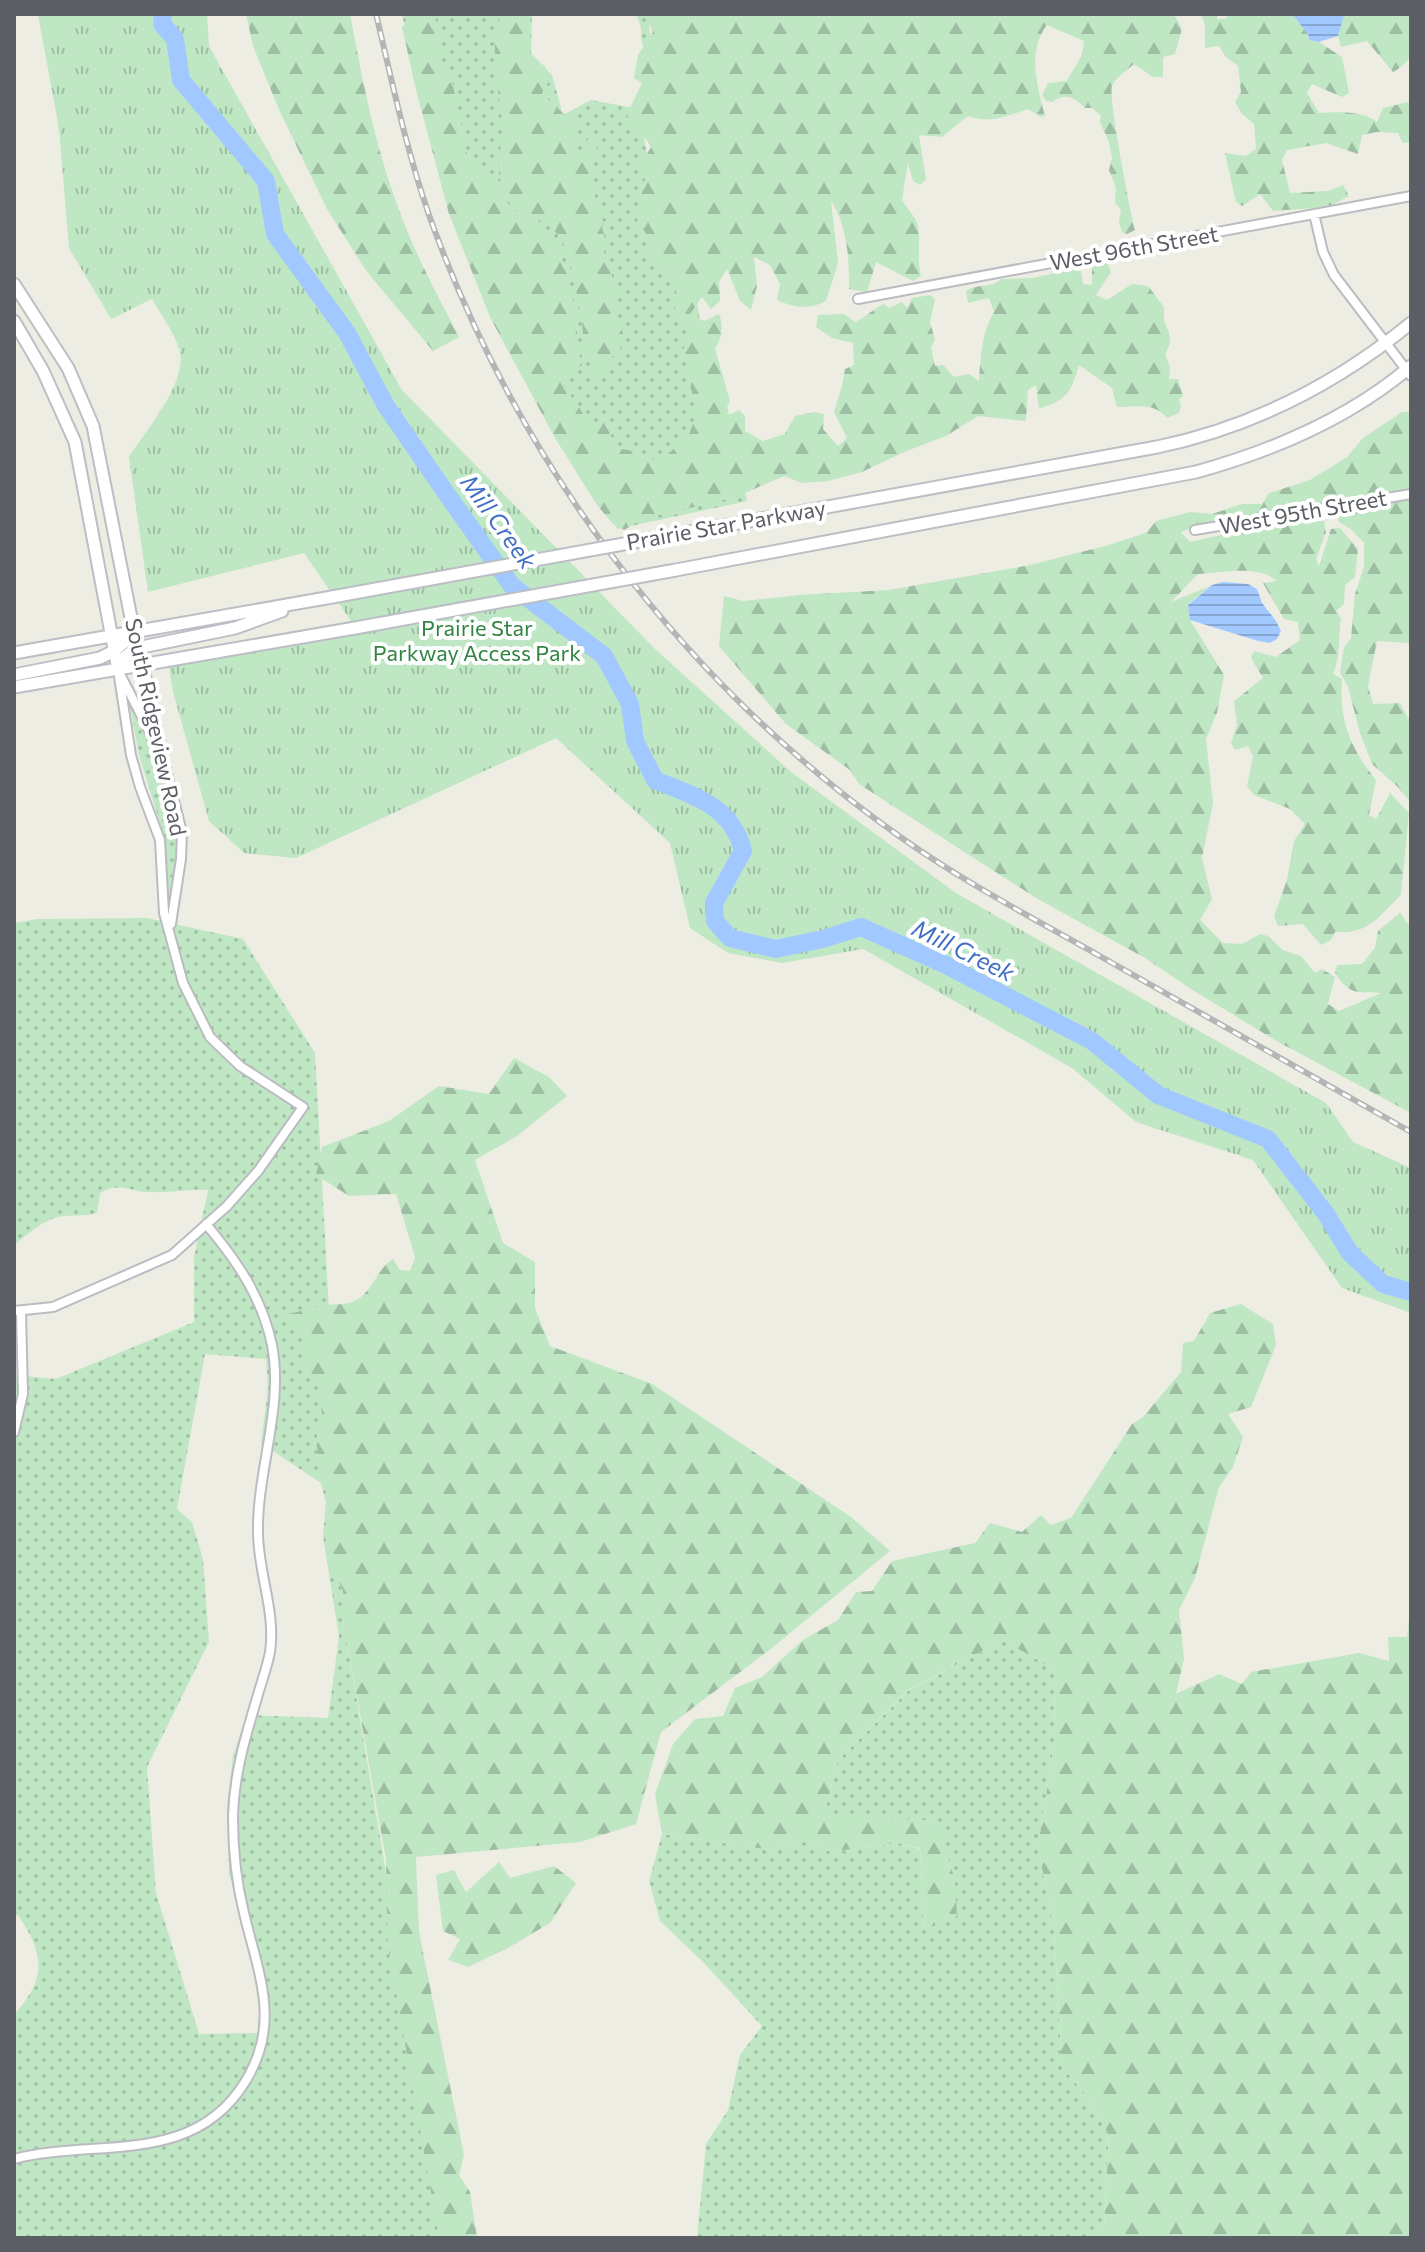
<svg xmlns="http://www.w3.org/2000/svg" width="1425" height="2252" font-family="Commissioner,sans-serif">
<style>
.grass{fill:url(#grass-dots);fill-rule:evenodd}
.forest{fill:url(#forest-firs)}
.park{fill:url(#park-tufts)}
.water{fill:url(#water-rules)}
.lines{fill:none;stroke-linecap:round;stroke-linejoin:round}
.river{stroke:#a2c9ff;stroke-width:18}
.street-casing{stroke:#bbbcc2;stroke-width:12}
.secondary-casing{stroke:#bcbec5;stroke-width:15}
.street{stroke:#fff;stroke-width:8}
.secondary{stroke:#fff;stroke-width:11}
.rail-casing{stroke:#b4b5b5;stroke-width:6}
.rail{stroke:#fff;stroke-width:3;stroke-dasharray:9;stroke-linecap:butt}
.secondary-bridge-casing{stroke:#bcbec5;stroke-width:15;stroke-linecap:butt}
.secondary-bridge{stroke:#fff;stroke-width:11}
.labels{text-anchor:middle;stroke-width:8;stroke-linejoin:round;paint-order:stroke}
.street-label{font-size:22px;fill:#5b5e64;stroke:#fff}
.park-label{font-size:22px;fill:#328442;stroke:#fff}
.water-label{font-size:24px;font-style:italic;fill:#416fc6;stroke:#fff}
</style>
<defs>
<pattern id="grass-dots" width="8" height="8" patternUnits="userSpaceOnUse" patternTransform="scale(2)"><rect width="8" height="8" fill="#bfe7c4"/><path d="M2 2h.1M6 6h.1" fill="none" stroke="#9ebea3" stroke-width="1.8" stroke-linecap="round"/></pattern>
<pattern id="forest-firs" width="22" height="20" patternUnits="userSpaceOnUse" patternTransform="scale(2)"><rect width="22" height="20" fill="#bfe7c4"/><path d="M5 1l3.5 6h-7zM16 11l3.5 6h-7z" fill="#9ebea3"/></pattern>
<pattern id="park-tufts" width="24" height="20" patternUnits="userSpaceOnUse" patternTransform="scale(2)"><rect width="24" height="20" fill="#bfe7c4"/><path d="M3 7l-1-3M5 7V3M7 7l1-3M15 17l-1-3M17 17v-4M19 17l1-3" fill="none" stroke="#9ebea3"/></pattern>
<pattern id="water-rules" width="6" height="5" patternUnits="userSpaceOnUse" patternTransform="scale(2)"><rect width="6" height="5" fill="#a2c9ff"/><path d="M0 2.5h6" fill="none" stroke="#87a6d2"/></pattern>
</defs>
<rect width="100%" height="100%" fill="#eeede3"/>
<path class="grass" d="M402,14h130l-1,39 21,22 11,40 28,-15 37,7h31l-18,-69v-11l-5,-13h18l-5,15 8,27 9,59 -22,22 9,54 30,29 19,112 22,59 23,110 -130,28 -77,-129 -116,-284z
M129,701c19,41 50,97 49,143 0,20 -5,42 -8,62l-3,1 -4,-74 -24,-78z
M147,918l96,21 72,114 32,589 101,596h-434v-223c33,-37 31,-60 4,-100l-4,1v-541l42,4 138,-57v-65l14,-67c-19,-1 -39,3 -58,2 -19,0 -33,-11 -50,1l-3,20c-13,4 -26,1 -39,4 -19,5 -29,17 -44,28v-322l23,-4zM205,1354l61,5 2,29 -7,55 60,40 5,20 -3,33 16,101 -11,81 -81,-3 -14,40 -6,53 2,65 31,122 -2,38 -59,1 -43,-141 -9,-126 62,-125 -6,-83 -11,-37 -15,-13z
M1003,1640l52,30 -1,74 -16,103 16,82 8,138 29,34 18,34 -5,91 -11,12h-396l9,-94 22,-34 12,-55 22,-29 -58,-63 -44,-42 -11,-40 13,-47 108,16 39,-9 21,11 69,-9 21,6 4,80 32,-13 -18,-95 -115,-5 15,-56 71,-70z"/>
<path class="forest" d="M246,14h104c12,64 24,128 47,190 16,47 40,90 62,133l-26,14 -66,-79 -40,-63 -47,-97 -27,-66z
M409,14h26l7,56 10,11 11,51 -1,13 8,13 1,11 16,3c8,12 15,27 26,36 10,9 25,16 34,27 31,37 26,86 35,131h-14l-3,21 23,34 16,2 14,25 22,5 18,9 30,-25 6,-16 1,-10 -5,-31 -7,-26 3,-25 -11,-18 1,-24 -11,-22 -13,-6 -5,-24 -11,-17 9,-39 -5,-13 11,-19c-8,-16 -16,-13 -24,-33l15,-31 -8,-5 4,-23 15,-23 -7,-18h528l8,15 -7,25 -12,3v20h-10l-19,-13c-6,6 -19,14 -22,22 -4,11 18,125 23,144l-8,4 -5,-2 -3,-10 2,-12 -6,-7 1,-15 -7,-18 3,-12 -3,-16 -9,-20 1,-6 -9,-8h-7c-10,-10 -20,-16 -32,-6l-7,-1 -4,-6 6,-12 19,-2c9,-19 15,-18 17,-40l-37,-16c-20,26 -10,60 -2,91l-4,1 -13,-8c-20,7 -40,15 -60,7l-26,21 -23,-2 7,44 -6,6 -7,-4 -5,-18 -6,37c4,7 12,15 15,23 5,17 -1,36 4,53l-8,5 -37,-19 -9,30 -18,-3c0,-30 -1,-62 -18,-88l7,62 -12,38c-18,9 -31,7 -49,-1l3,-16 -10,-19 -16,-8 3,29 -6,24 -11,-9 -13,-32 -8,13 1,19 -9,8 -9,-12 -12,17 14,7 15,-7c5,13 3,23 -4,35l15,52 -9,18 18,-9 6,6v15l18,10 22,-7 10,-18 19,-4 10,2 -1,15 15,17 9,-8 -13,-26 8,-26 3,-17 9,-4 -1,-22 -21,-5 -16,-11 2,-12 26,-1 11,8c11,-5 18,-13 29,-18l5,4 13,-6 5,6 5,-10 18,-3 5,4 -5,23 5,18 -4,7 4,19 8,-1 11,12 15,-3 10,7c2,-26 2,-46 15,-69l-5,-14 -21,5 -2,-12c11,-8 25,-2 35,-12l32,-1 35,-8 13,1 2,13 9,1v-20l14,-5 5,12 -15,23 11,5 25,-16 16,2 16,21v14l5,11 1,12 -5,10 5,13 -1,12h9l5,17 -4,3 2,7 -2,7 -12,5c-13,-16 -30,-11 -50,-11l-5,-19 -33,-23c-9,30 -11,33 -40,44l-3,-24 -8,5 -2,31 -48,-5 -32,20 -42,16 -42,20 -34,9 -26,2 -18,-7 -48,21 -93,22 -19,11 -12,-7 -15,-18 -42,-67 -65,-121 -41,-103 -33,-124 -14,-63 8,-8z
M502,14h17c11,14 9,24 8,41l18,11 5,14 -8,13 33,32 -2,22 6,5 10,-14 8,9 -8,38c10,11 5,25 15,37l-2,5 3,12 -1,16 5,6 7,36 -3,4 4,8 -2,6 8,18 -3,18 -8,6 -2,17 -3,3 -5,-4 -3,4c-9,-4 -10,-11 -9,-20 -8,-12 -6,-25 -9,-40 -3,-18 -10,-56 -17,-72 -11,-27 -43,-27 -58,-51 -15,-23 -2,-47 -4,-71 -2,-32 -15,-80 0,-109z
M1201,14h17l-1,5h9l2,-5h64l16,20 1,6 10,2 23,15 7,36 -7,4 -30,-13 -5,9 12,20c17,-1 44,-3 58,9l6,-14 25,-6 3,4v36l-8,1 -5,-10 -21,-1 -15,3 -4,19 -32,-11 -39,7 -5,10 8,33 38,-2 15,-6 6,11 -21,11 -55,4 -13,-17 -18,12 -6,-4 -11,-49 21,3 10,-7 -2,-25 -12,-10 -7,-12 6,-10 -3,-26 -13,-10 -6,-10 -14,2v-23z
M1343,14h68c0,28 9,44 -18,58l-26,-31 -26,6 -3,-11z
M1402,412h9v78l-75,10 -16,7 -125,20 -14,5 9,10 132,-30 4,20 -10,27 3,7 12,-37 9,-1 18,21 -3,28 -10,8 -1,19 -8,7 5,8c-3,17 0,39 -8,55l9,5c-3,43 8,68 34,101l-7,35 7,4 14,-26 19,20 -8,82c-24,22 -30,39 -66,37l-4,8 -10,5 -18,-21 -25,2 -4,-10 13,-36 7,-39 11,-17 -15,-15 -36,-14 -7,-9 6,-30 -5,-10 -13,4 -4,-7 6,-18 -3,-24 29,-23 -12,-20 3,-7 22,6 24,-17 -2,-18 -14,-3 -21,-36 14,-2c-19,-17 -56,-8 -79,-7l-27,28 39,-16 -22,18 2,16 34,55 -7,38 -11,26 7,64 -11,55 10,41 -12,21 23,23 19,1 18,-10 8,2 15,14 18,6 14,17 7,-4 13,8 -7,27 11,7 42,-18c-24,-2 -30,4 -46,-20l2,-8 25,-1 13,-16 3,-17 22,-18 11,15v185l-131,-70 -86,-52 -49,-33 -109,-60 -177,-114 -9,-14 -64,-46 -67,-78 5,-50 19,5 57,-6 89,-5 141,-25 75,-19 41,-13 10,-12 34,-9 22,2 30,-10h20l7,-11 41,-13 37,-23 16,-19z
M1411,500v147l-3,-4 -31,-2 -9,45 5,18 27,-1 8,15h3v85l-14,-17 -25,-22 -12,-31 -12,-46 -8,-15 4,-25 7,-9 4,-44 9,-27v-24l-12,-13 -13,-8 -1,-10 11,-4z
M514,1058l35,19 18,19 -50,40 -42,24 28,83 32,19v46l15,38 102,38 199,133 39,34 -118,97 -111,84 -25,92 -56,18 -164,15 3,75 45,223 -5,20 11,17 7,46h-38l-51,-292 -2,-86 -39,-218 -4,-51 -16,-35 3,-51 -10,-36 -4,-29 6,-25 -4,-32 -11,-14 -2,-28 -19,-22 2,-5c11,-2 21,-6 31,-8 14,-3 30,1 42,-9 13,-11 19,-31 32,-38l7,11 10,1 5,-14 -19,-63 -47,2 -33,-21 6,-28 67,-26 50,-35 50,8z
M1241,1304l32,20 3,21 -25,62 -23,7 15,23 -10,30 -14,20 -24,91 -16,32 5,49 -8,35 43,-20 23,10 9,-12 108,-19 30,8 -1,-24h19l4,-41v642h-318l11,-12 5,-91 -18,-34 -29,-34 -8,-138 -16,-82 16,-103 1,-74 -52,-30 -95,50 -70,70 -14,55 114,6 17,60 2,35 -33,14 -4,-82 -22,-5 -68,9 -21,-11 -39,9 -108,-16 -7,-40 18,-50 22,-25 28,-3 12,-28 27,-11 41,-37 35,-20 18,-28 16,-1 20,-30 83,-18 15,-20 32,9 19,-17 10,10 20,-7 61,-94 10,-6 39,-46 2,-29 11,-2 16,-28z
M499,1862l11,16 44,-12 22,17 -26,40 -44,26 -38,18 -20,-7 12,-21 -17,-8 -7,-56 18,-5 12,22z"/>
<path class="park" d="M38,14h169l2,32 193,344 252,258 137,124 165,121 370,210 27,39 58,26v145l-69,-25 -89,-128 -117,-38 -64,-54 -209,-119 -81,14 -54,-10 -38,-25 -20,-85 -114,-105 -260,120 -52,-5 -35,-32 -36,-129 -5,-31 187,-34 -51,-74 -156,39 -19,-135c17,-27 61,-77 50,-109 -6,-17 -18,-33 -27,-49l-41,20 -42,-71 -10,-119z"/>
<path class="water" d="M1292,14h51l1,1 -6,21 -19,6 -10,-2 -1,-6z
M1223,582l25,2 9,5 5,14 14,18 5,10 -4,8 -7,4 -12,-2 -68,-21 -2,-15 24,-20z"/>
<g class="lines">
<path class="river" d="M163,14l-1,10 13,15 6,41 85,101 9,53 72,99 39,73 60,87 66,93 92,70 26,48 5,37 20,39c38,16 77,25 88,71l-29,52 1,18 15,17 46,11 47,-10 38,-12 83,37 148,77 66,54 110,44 58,75 24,39 33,31 28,8"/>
<defs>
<path id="street" d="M1314,214l9,38 11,23 77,101
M858,299l553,-103
M1195,530l216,-36
M144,665l19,93 19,74 -1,27 -10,65
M120,674l38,74
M14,1311l39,-4 119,-52 55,-49 31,-35 45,-64 -63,-41 -30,-29 -27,-54 -19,-70 -4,-73 -20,-53 -9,-32 -13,-85
M14,1432l9,-38 -2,-83
M14,2159c81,-21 179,8 231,-77 37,-59 13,-109 -1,-169 -8,-32 -11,-64 -11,-96 1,-42 12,-79 24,-119 4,-15 10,-30 13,-46 6,-41 -12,-79 -12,-120 -1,-62 26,-125 14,-187 -10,-48 -35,-84 -66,-121"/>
<path id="secondary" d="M14,284l54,84 25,58 44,222 7,17
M14,321l29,50 32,71 43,228
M651,539l506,-92c96,-20 178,-62 254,-124
M676,570l520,-98c76,-21 154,-54 215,-106
M14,653l318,-56
M119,669l6,-12 12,-9 98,-20 47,-17
M14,675l86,-17 14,-7 21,-18
M14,687l341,-59"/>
</defs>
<use href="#street" class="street-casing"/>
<use href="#secondary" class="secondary-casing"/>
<use href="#street" class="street"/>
<use href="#secondary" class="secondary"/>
<defs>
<path id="rail" d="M376,14c16,67 30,135 53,201 89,249 254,468 470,621 63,45 132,81 199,119 104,59 208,118 313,177"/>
</defs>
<use href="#rail" class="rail-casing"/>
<use href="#rail" class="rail"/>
<defs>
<path id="secondary-bridge" d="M332,597l319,-58
M355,628l321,-58"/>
</defs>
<use href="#secondary-bridge" class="secondary-bridge-casing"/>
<use href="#secondary-bridge" class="secondary-bridge"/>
</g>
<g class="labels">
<g class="street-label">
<text transform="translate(1134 248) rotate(-10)" y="8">West 96th Street</text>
<text transform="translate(1303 512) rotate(-10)" y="8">West 95th Street</text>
<text transform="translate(726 525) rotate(-10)" y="8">Prairie Star Parkway</text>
<text transform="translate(156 727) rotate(78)" y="8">South Ridgeview Road</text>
</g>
<g class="park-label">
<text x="477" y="636">Prairie Star<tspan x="477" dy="25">Parkway Access Park</tspan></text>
</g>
<g class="water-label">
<text transform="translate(498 522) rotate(54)" y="8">Mill Creek</text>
<text transform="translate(963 951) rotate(26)" y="8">Mill Creek</text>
</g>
</g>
<rect width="1425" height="2252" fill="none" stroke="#5b5e64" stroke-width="32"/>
</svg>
